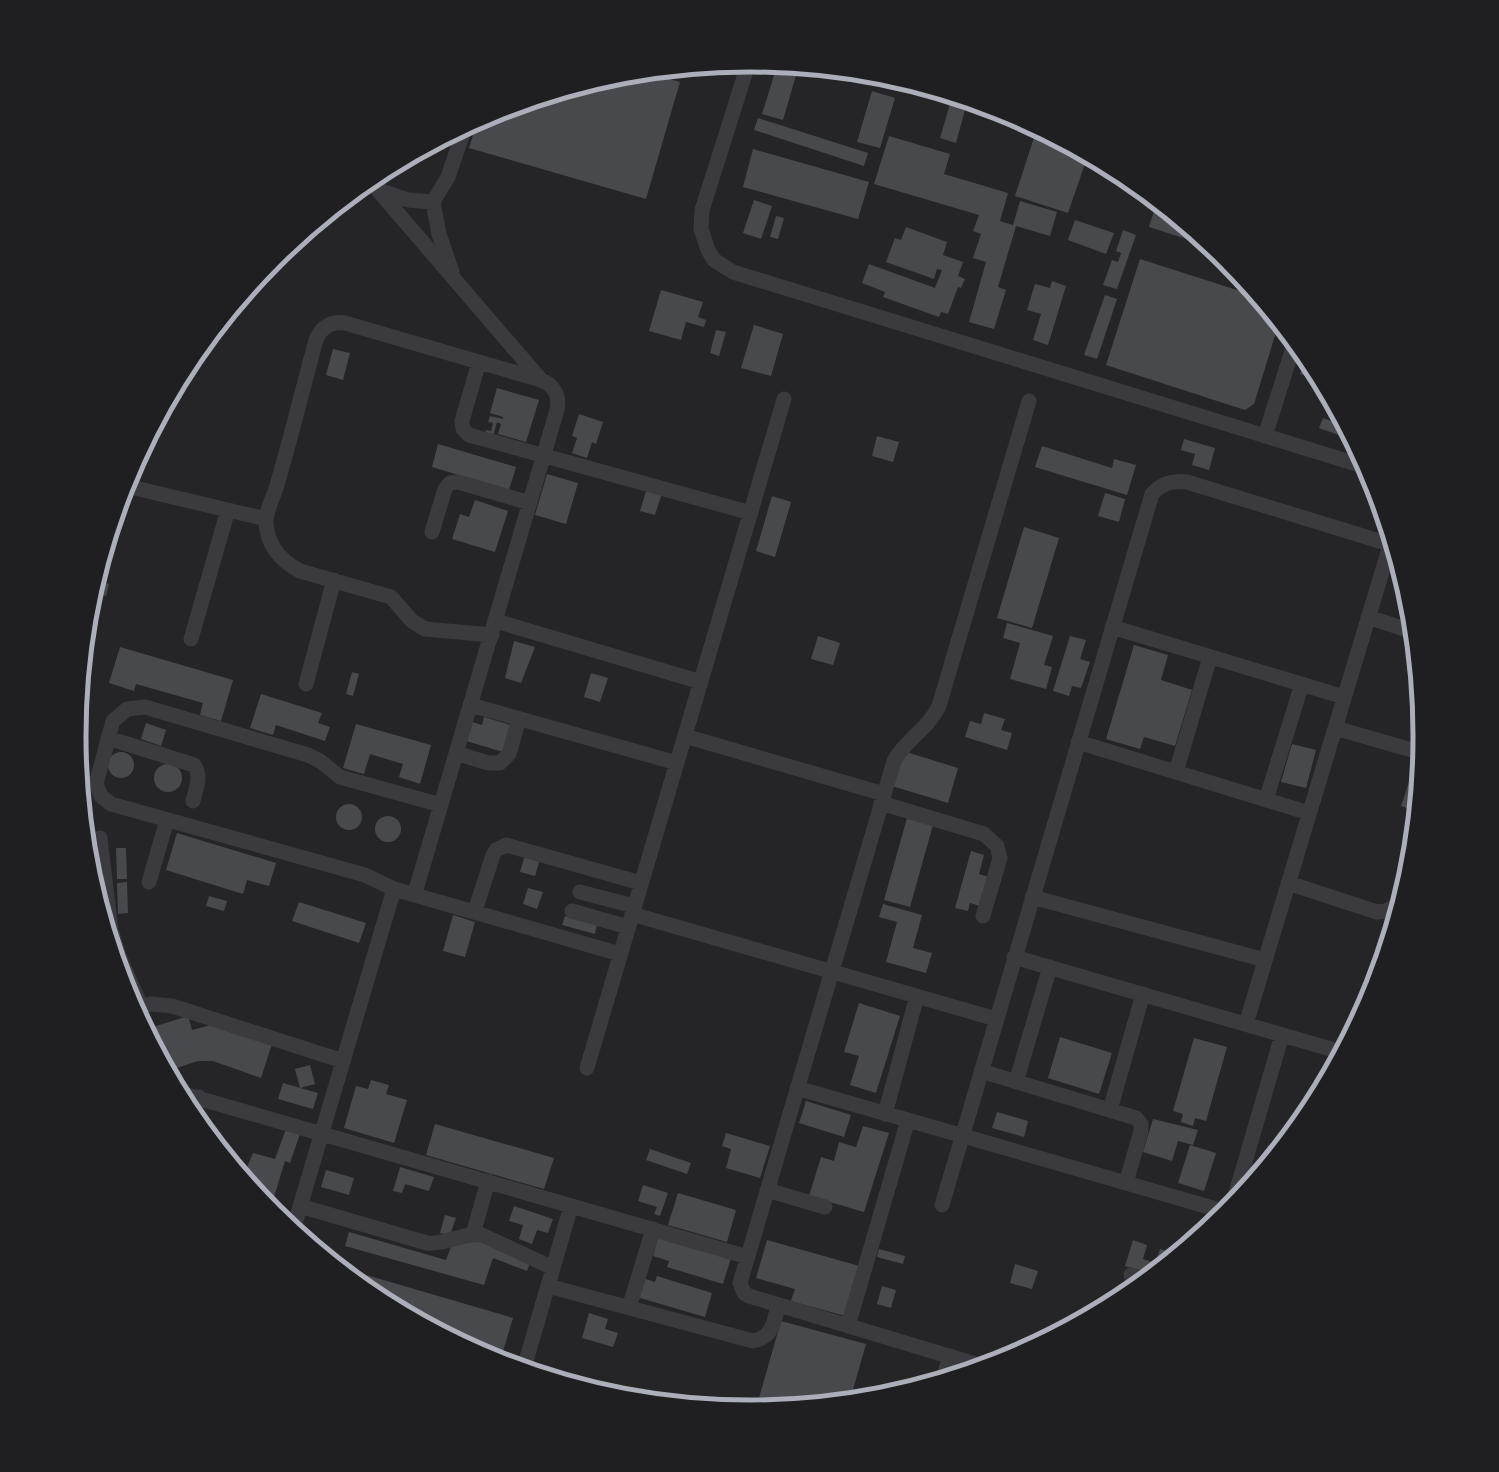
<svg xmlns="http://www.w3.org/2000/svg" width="1499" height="1472" font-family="Montserrat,sans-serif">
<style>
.built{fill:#252527}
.building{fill:#48494d}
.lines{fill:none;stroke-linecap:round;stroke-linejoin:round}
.minor{stroke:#3a3a3f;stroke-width:15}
.rim{fill:none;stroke:#acafb9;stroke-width:5}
</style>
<rect width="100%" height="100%" fill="#19181a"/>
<path class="built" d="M70 736a679 679 0 1 1 1358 0a679 679 0 1 1-1358 0Z"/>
<path class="building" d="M777,66l20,6 -14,48 -21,-6z
M629,67l51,15 -34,117 -177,-51 11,-36 9,-5 128,-39z
M954,90l15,5 -13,48 -16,-5z
M872,91l23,7 -15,50 -23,-6z
M758,118l110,35 -4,13 -110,-36z
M1039,122l10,6 -3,10 43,14 -21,61 -53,-17z
M889,136l61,18 -6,20 64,19 -8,28 13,4 7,-24 37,11 -7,24 -34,-10 -18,61 8,3 -12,39 -25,-7 17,-60 -13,-4 8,-24 -8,-3 6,-16 -105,-31z
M753,149l116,33 -11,37 -115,-32z
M1135,175l19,16 -1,5 -23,-7z
M1159,195l68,56v1l-78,-25z
M754,200l18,6 -11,33 -18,-6z
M776,216l8,2 -6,21 -8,-2z
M1075,220l39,13 -8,21 -38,-14z
M906,227l41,15 -4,13 20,7 -5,14 7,3 -4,9 -3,-1 -10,27 -7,-2 -2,5 -56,-20 2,-5 -23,-9 7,-19 66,24 7,-18 -5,-1 -3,10 -48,-17 9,-24 6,2z
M1123,230l13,5 -19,54 -14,-4 9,-25 6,2 3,-9 -5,-2z
M1140,259l128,41 13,16 -27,88 -9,6 -139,-45z
M1052,281l14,5 -18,59 -15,-5 8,-26 -14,-4 8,-26 15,4z
M661,290l42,12 -5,15 8,3 -2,7 -18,-5 -5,18 -32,-9z
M1105,295l12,4 -20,60 -13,-4z
M754,325l29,9 -12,42 -30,-8z
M716,330l10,2 -7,24 -9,-3z
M333,349l17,4 -7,27 -17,-5z
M1309,349l7,9 14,26 -30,-10z
M497,388l42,12 -13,42 -28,-8 3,-10 -4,-2 -5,19 -7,-7 1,-4 5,1 2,-8 -5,-1 2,-6 13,3v-2l-13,-4z
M1344,410l7,15 10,18 -42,-15 4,-10 16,6z
M579,414l24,8 -7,22 -4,-2 -5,16 -15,-5 5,-15 -5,-2z
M877,436l22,6 -6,20 -21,-6z
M1184,439l31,9 -6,22 -17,-5 3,-11 -14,-4z
M438,444l78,23 -7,23 -77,-23z
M1042,446l70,22 2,-9 22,6 -9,30 -92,-28z
M547,474l31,9 -12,41 -31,-9z
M647,488l15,5 -7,22 -15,-4z
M1105,493l20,6 -6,23 -21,-6z
M772,496l19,6 -16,55 -19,-6z
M475,500l33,11 -13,41 -43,-13 8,-25 9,3z
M1024,527l35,11 -27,90 -35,-10z
M90,579l19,5 -3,12 -19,-4z
M1007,623l46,13 -9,29 8,2 -6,22 -36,-10 10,-36 -17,-5z
M818,636l22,7 -7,22 -22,-6z
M1070,636l16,4 -6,19 10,3 -9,26 -9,-2 -3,10 -16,-5z
M514,641l21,6 -14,36 -16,-5z
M1134,645l34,10 -7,25 31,10 -17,56 -31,-9 -4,12 -34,-10z
M120,647l113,33 -12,41 -21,-6 3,-12 -67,-19 -2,7 -25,-8z
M352,672l7,2 -6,22 -7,-2z
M591,673l17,5 -8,24 -16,-5z
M261,694l61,19 -4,10 12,4 -5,14 -49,-16 -3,10 -23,-7z
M984,713l21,6 -4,11 11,3 -5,17 -42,-13 5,-16 11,3z
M484,717l27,8 -8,27 -37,-11 6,-19 10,3z
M146,723l20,7 -5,16 -20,-7z
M356,724l75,21 -11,39 -21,-7 4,-13 -33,-10 -6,20 -21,-6z
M1292,744l24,6 -10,38 -25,-6z
M903,751l55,17 -10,35 -56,-17z
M108 765a13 13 0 1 1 26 0a13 13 0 1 1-26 0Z
M1417,758l11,3 -5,53 -22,-8z
M154 778a14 14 0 1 1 28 0a14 14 0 1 1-28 0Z
M336 817a13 13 0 1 1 26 0a13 13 0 1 1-26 0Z
M375 829a13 13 0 1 1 26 0a13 13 0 1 1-26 0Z
M907,818l26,7 -23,82 -26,-7z
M177,833l99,30 -7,23 -22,-6 -4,14 -77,-24z
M116,848h10l1,31h-10z
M526,851l15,4 -6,21 -15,-4z
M971,851l13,4 -5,19 10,3 -9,29 -10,-3 -2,8 -13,-3z
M127,882l1,31 -10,1 -1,-31z
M528,888l15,4 -6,17 -14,-5z
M209,896l18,5 -3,10 -18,-5z
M299,902l67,21 -7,20 -67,-22z
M883,904l39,11 -9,33 19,5 -6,20 -40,-11 11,-40 -18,-5z
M453,915l22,7 -10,35 -22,-6z
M565,916l32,9 -2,9 -33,-9z
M859,1003l41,13 -24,77 -26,-8 9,-29 -15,-4z
M144,1014l11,34 5,-2 -7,-19 35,-11 4,14 19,-5 61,19 -11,34 -48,-17h-15l-37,12 -29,-55z
M1060,1037l52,16 -13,41 -51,-16z
M1194,1038l33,9 -21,74 -11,-3 -2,8 -12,-4 2,-8 -10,-3z
M310,1065l5,19 -15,4 -5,-19z
M371,1080l18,5 -3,9 21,6 -13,43 -50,-15 12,-42 12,3z
M283,1083l35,10 -5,16 -35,-10z
M806,1101l45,14 -7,22 -45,-14z
M997,1112l31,9 -4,16 -32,-9z
M1153,1119l45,11 -5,15 -15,-4 -6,20 -29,-9z
M435,1124l119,34 -10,31 -118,-34z
M863,1126l26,7 -25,79 -55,-16 12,-39 13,4 5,-19 17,5z
M286,1129l14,5 -10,29 -5,-2 -17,56 -28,-33 13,-31 22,6z
M726,1133l44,13 -10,32 -34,-10 5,-19 -9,-3z
M1190,1145l26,8 -12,38 -26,-8z
M650,1149l41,14 -4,11 -41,-14z
M400,1167l34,10 -5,14 -24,-7 -3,9 -9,-2z
M326,1170l28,8 -5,17 -28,-8z
M643,1185l25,8 -8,23 -6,-2 3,-7 -19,-6z
M678,1193l58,17 -9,32 -59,-17z
M514,1206l39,13 -5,14 -11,-3 -5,14 -13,-5 4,-14 -14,-4z
M445,1215l11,3 -6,17 -10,-2z
M349,1232l97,28 7,-19 19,-4 59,23 -4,11 -34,-13 -9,27 -139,-39z
M658,1236l73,22 -8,26 -56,-17 2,-6 -16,-5z
M767,1240l96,27 -14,50 -58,-16 4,-12 -39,-11z
M1133,1240l14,5 -4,14 12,4 5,-14 13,4 -5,16 -9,8 -34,-11z
M879,1249l26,7 -2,8 -26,-7z
M322,1262l191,56 -15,50 -10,-3 -117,-63z
M1015,1264l23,7 -6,18 -22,-6z
M657,1276l55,17 -7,24 -72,-21 6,-19 16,5z
M882,1286l14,4 -5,18 -14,-4z
M589,1313l19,6 -3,10 13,4 -5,14 -31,-9z
M781,1321l85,23 -18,63 -62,6 -29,-8z"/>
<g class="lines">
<path class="minor" d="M751,55l-49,155 -1,19 7,21 6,10 19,12 643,198
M365,175l176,205
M379,190l29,10 25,2
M452,272l-13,-38 -6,-32 15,-25 20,-59
M479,362l-17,59 1,8 6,6 282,78
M1265,436l32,-101
M118,484l148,35
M432,532l13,-43 5,-6 8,-1 72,21
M1368,617l52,17
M496,621l205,61
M1112,627l232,70
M191,639l37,-129
M306,684l28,-104
M471,705l206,58
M1335,728l94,27
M685,736l199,58
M108,738l86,27c8,11 2,23 -1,36
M1078,742l231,71
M456,753l32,10h12l9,-9 10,-35
M1176,772l34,-115
M1266,800l36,-116
M881,803l103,31 13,12 3,12 -17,58
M441,805l-101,-28 -20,-16 -12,-6 -163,-48 -18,2 -14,12 -17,63 5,12 10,8 254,71 29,14 226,65
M100,838l11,92 8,26 22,50
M149,882l18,-62
M1288,883l89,29 9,-1 19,-11
M580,892l54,14
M415,893l142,-483c3,-14 -3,-25 -16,-30l-196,-57c-14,-2 -24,4 -29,17 -13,48 -25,97 -39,145 -3,12 -11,24 -11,37 1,23 15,39 34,49l91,26 21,24 13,8 67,6
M1032,897l233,63
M475,911l18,-56 3,-5 10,-5 135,38
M572,911l56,16
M632,914l364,105
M1014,957l334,97
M127,1010l24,-6 21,2 171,55
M1246,1024l149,-495
M587,1068l197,-669
M981,1071l155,47 5,6v7l-15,52
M1016,1082l34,-115
M797,1088l433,125
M170,1090l578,167
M1110,1110l33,-116
M885,1114l32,-118
M188,1119l11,-22
M767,1190l58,17
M942,1205l210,-711c10,-11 21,-14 35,-12l202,62
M300,1206l127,37c20,2 36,-11 55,-8l71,33
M1228,1220l54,-185
M473,1234l15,-53
M291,1237l103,-348
M1131,1275l22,7
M548,1286l205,55c20,-4 21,-19 25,-36
M629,1308l24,-79
M848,1326l60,-206
M995,1370l-246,-74 -5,-3 -4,-10 154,-522c12,-22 34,-32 45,-55l90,-305
M522,1375l49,-169
M941,1386l9,-30"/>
</g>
<path d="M0 0H1499V1472H0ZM749 72H750A663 663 0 0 1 1413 735V737A663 663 0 0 1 750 1400H749A663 663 0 0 1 86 737V735A663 663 0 0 1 749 72Z" fill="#1f1f22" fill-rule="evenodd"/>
<path class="rim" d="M749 72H750A663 663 0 0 1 1413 735V737A663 663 0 0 1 750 1400H749A663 663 0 0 1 86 737V735A663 663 0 0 1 749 72Z"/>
</svg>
